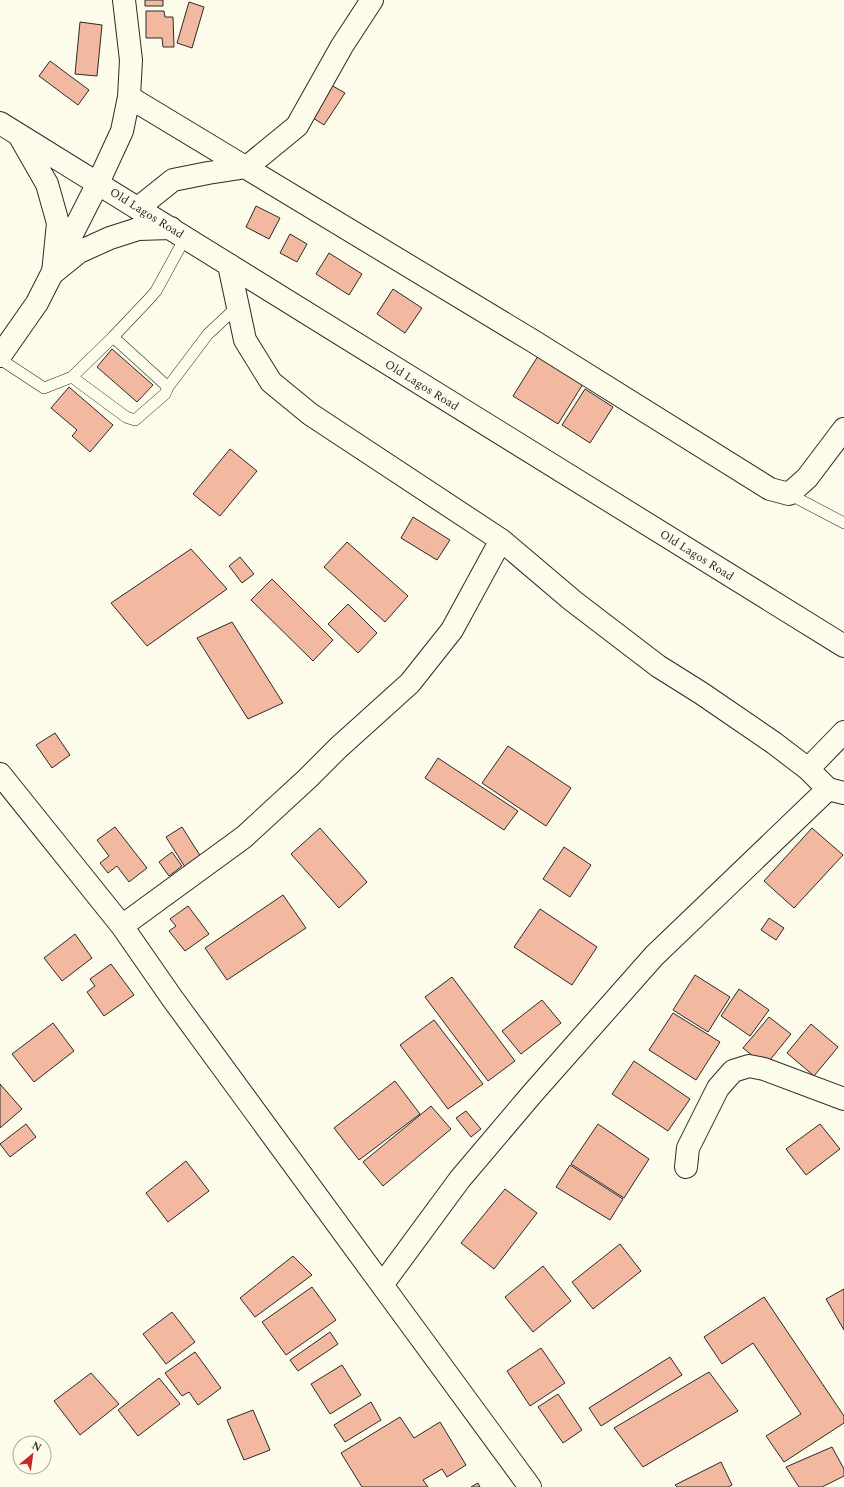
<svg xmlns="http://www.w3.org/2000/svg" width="844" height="1487" font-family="Spectral,serif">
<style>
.building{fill:#f2b8a0;stroke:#2b2b2b}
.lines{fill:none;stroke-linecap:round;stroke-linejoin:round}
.lane-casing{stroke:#2b2b2b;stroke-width:12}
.street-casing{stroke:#2b2b2b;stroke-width:24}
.primary-casing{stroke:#2b2b2b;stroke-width:24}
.lane{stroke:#fdfbea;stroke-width:11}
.street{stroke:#fdfbea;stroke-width:22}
.primary{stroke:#fdfbea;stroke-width:22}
.labels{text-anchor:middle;stroke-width:3;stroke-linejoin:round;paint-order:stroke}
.street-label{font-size:12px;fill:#2b2b2b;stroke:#fdfbea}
</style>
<rect width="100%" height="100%" fill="#fdfbea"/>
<path class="building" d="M145,0h18v6h-18z
M189,2l15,5 -12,41 -15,-5z
M146,11h18l1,6h8l1,30h-11l-1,-9h-16z
M80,22l22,3 -5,51 -22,-2z
M50,61l39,29 -11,15 -39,-29z
M331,85l14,8 -21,32 -14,-9z
M256,206l24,12 -11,21 -23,-12z
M290,234l17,10 -10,18 -17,-9z
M329,253l33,21 -13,21 -33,-21z
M393,289l29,19 -17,25 -28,-19z
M112,349l41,36 -16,17 -40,-35z
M538,356l45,28 -25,40 -45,-28z
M69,387l44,38 -23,27 -18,-16 5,-6 -26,-22z
M585,389l28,18 -23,36 -28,-18z
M230,449l27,22 -37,45 -27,-22z
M413,517l37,23 -13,20 -36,-22z
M347,542l61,54 -23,26 -61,-55z
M191,549l36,40 -80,57 -36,-43z
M240,557l14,17 -12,9 -13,-17z
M272,579l61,61 -20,21 -62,-61z
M348,604l29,29 -19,20 -30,-29z
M232,622l51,81 -35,16 -51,-81z
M55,733l15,22 -18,13 -16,-23z
M508,746l63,42 -25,38 -64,-43z
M438,758l80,53 -14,19 -79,-52z
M115,827l32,41 -18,14 -12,-16 -9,7 -8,-10 9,-7 -12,-16z
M182,827l19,30 -16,10 -19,-30z
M320,828l47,54 -28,26 -48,-54z
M812,828l31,27 -49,53 -30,-27z
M564,847l27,18 -21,32 -27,-18z
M172,852l10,14 -13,10 -10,-14z
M283,895l23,33 -79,52 -22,-32z
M188,906l21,28 -24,17 -16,-20 7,-5 -6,-7z
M540,909l57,38 -25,38 -58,-38z
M769,918l15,10 -8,12 -15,-10z
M75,934l17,24 -30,23 -18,-23z
M111,964l23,31 -30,21 -17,-24 8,-6 -5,-7z
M695,975l35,22 -22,35 -35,-22z
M452,977l63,84 -27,20 -63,-84z
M739,989l30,21 -19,26 -29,-20z
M542,1000l19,23 -40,31 -19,-23z
M673,1013l47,29 -24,38 -47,-30z
M769,1017l22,17 -26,32 -22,-18z
M434,1020l49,64 -35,25 -48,-64z
M53,1023l21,28 -40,31 -22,-28z
M811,1024l27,23 -24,29 -27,-23z
M634,1061l56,38 -22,32 -56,-37z
M395,1081l25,33 -61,46 -25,-32z
M0,1084l22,25 -22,19z
M431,1106l20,23 -68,57 -20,-24z
M466,1111l15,18 -10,8 -15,-19z
M26,1124l10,13 -26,20 -10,-13z
M598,1124l51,35 -25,39 -53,-34z
M820,1124l20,25 -34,26 -20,-26z
M186,1161l23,30 -41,31 -22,-29z
M570,1165l53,34 -13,21 -54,-33z
M505,1189l32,24 -43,56 -33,-26z
M620,1244l21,27 -48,38 -21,-27z
M293,1256l19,19 -57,42 -15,-19z
M543,1266l28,35 -38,31 -28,-35z
M312,1287l24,33 -50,35 -24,-33z
M844,1289v41l-18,-31z
M764,1297l80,119v7l-60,39 -18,-26 35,-22 -48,-71 -31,21 -18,-27z
M172,1312l23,30 -29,22 -23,-30z
M330,1332l8,12 -40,27 -8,-11z
M541,1348l24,35 -35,23 -23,-35z
M195,1352l26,36 -23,17 -9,-13 -7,4 -17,-23z
M670,1357l12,18 -81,51 -12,-18z
M342,1365l19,30 -31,19 -19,-30z
M709,1372l29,39 -95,56 -29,-39z
M91,1373l28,31 -39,31 -26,-34z
M159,1378l21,26 -42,32 -20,-26z
M558,1394l24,36 -19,13 -25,-36z
M371,1402l10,18 -36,22 -11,-17z
M253,1410l17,40 -26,10 -17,-40z
M400,1417l14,21 26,-16 26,43 -19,12 -5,-8 -19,11 5,7h-66l-21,-34z
M832,1447l12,22v7l-22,11h-23l-13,-20z
M721,1462l11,23 -4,2h-51l-2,-2z
M478,1483l2,4h-9z"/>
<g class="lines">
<defs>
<path id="lane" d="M0,359l44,29 28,-11 41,-40 36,-38 7,-8 29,-53
M72,377l54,40 9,3 30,-26 3,-7 -55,-50
M168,387l40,-53 30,-28
M789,494l55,29"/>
<path id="street" d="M129,97l404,244 237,148 19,5 18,-16 37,-49
M138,208l35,-28 35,-7 39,-6 50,-41 45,-80 30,-46
M229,265l16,75 26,42 39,32 191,126 72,61 85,65 43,27 73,50 34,26 20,20 16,4
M0,356l37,-53 61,-120 24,-52 7,-34 2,-37 -7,-60
M808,769l36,-37
M0,774l122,152 50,72 210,287 148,202
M122,926l122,-89 63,-58 31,-31 72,-65 42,-53 49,-90
M686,1167l2,-19 30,-60 15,-17 16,-5 15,3 80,30
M382,1285l78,-106 72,-85 122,-138 174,-167"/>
<path id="primary" d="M0,123l844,523
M19,135l28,49 11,39 -5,50
M53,273l26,-21 31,-14 28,-9 33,-1"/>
</defs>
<use href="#lane" class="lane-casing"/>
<use href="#street" class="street-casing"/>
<use href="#primary" class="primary-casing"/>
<use href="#lane" class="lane"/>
<use href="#street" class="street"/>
<use href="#primary" class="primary"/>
</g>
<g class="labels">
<g class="street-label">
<text transform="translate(147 213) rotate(32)" y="4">Old Lagos Road</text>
<text transform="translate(422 385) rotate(32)" y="4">Old Lagos Road</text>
<text transform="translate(697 555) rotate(32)" y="4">Old Lagos Road</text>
</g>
</g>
<g transform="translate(32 1455) rotate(29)"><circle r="19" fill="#fdfbea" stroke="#a9a89e"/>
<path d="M0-3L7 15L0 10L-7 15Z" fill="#c62828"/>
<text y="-6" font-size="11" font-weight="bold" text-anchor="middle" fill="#2b2b2b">N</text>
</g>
</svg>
